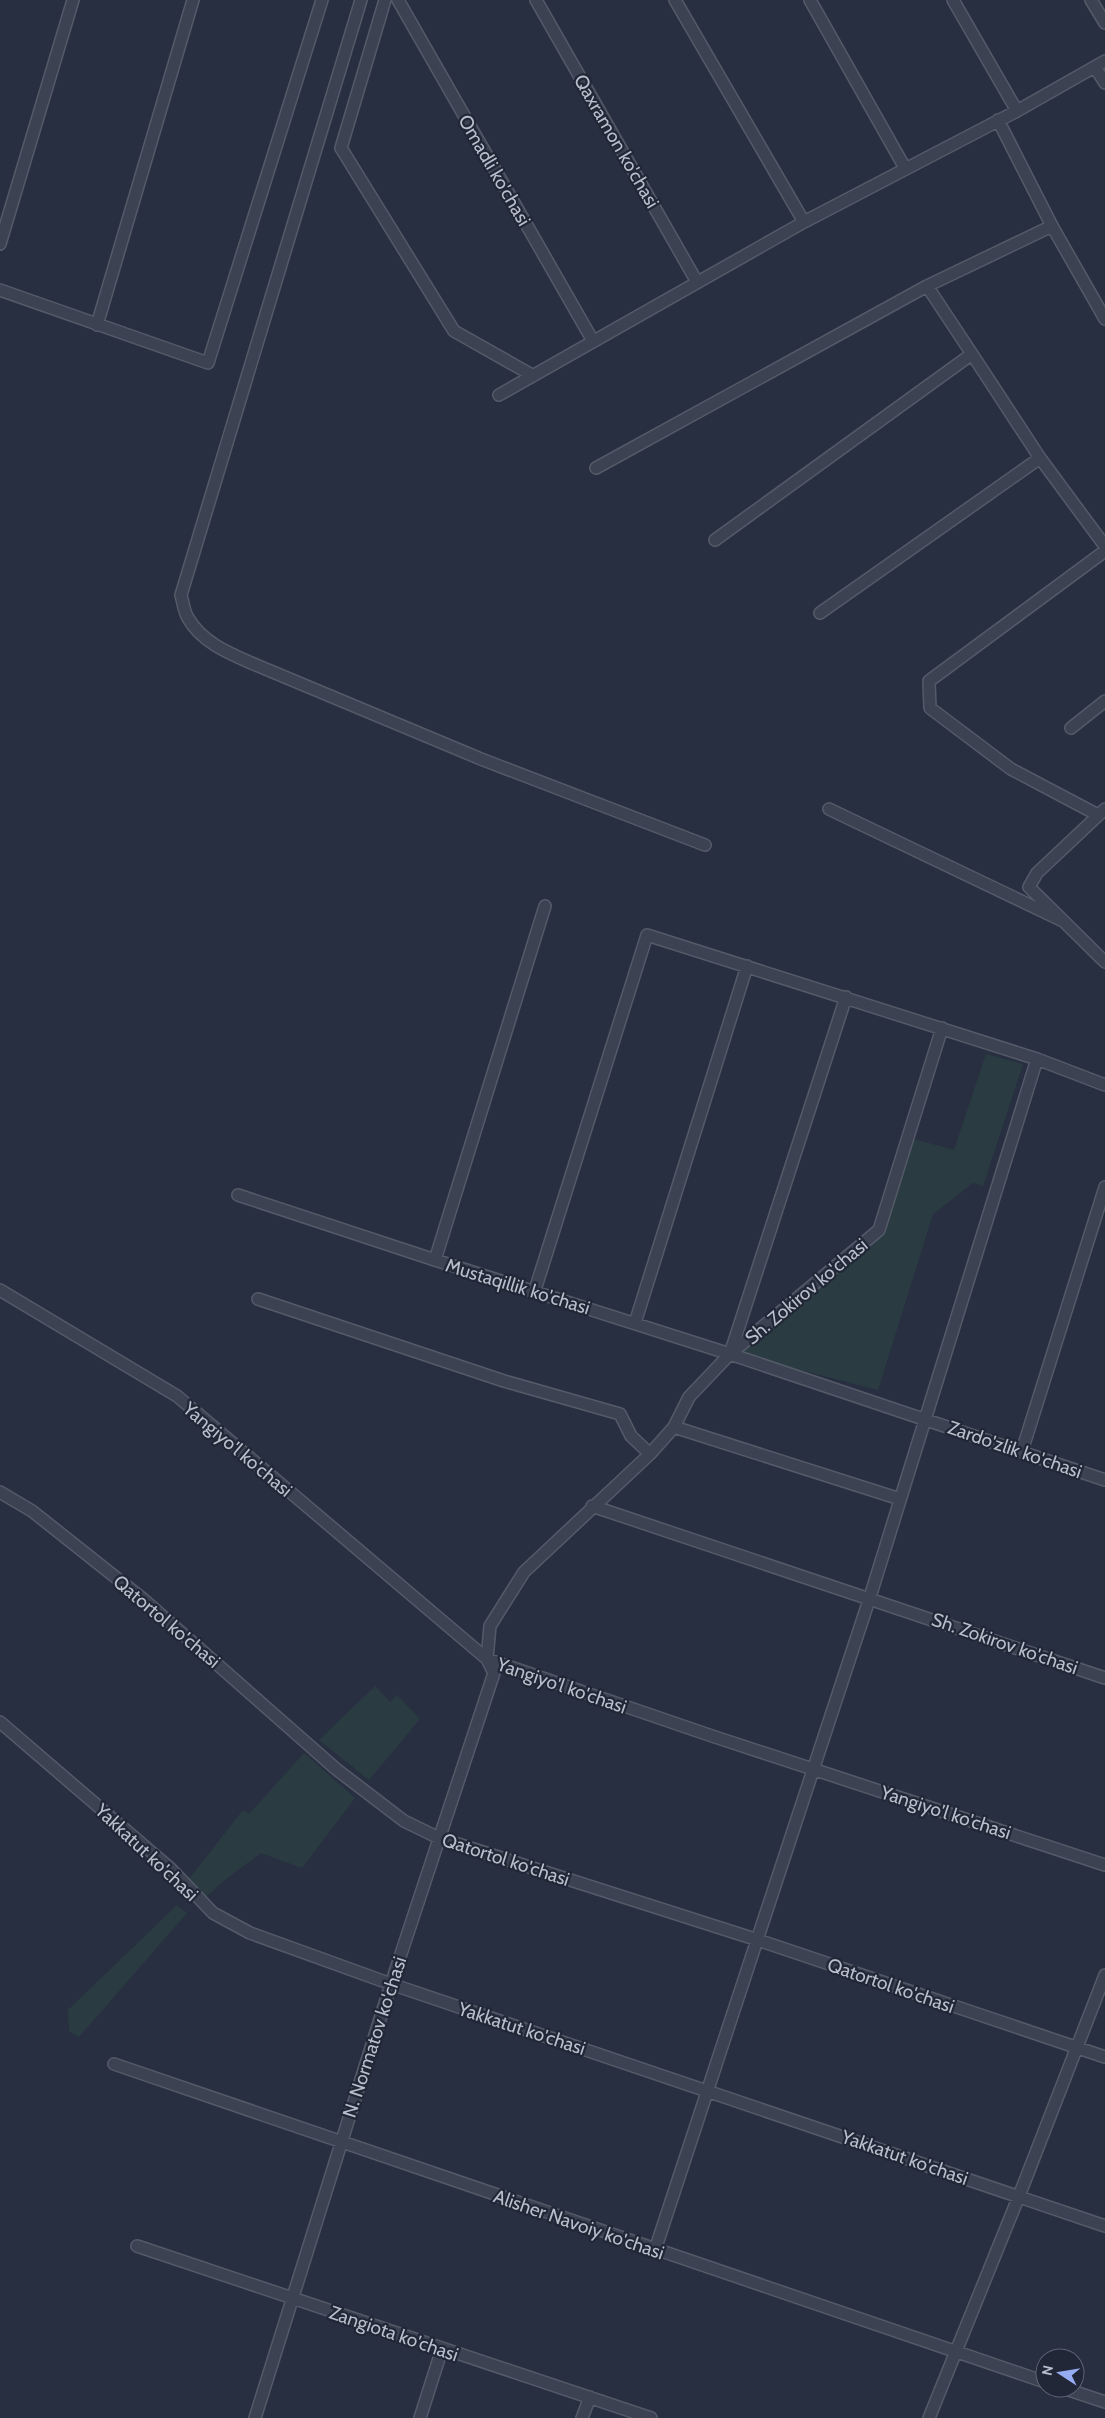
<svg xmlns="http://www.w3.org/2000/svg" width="1105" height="2418" font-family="Cabin,sans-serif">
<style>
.green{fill:#2a3c42}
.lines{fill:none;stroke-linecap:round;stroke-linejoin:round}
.street-casing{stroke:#545a68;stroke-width:14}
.street{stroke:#3c4251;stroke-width:11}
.labels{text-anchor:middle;stroke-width:4.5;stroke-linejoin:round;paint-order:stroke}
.street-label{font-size:19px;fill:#b9becb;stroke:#212736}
</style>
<rect width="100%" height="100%" fill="#282f41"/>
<path class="green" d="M986,1054l37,10 -40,122 -10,-3 -40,31 -55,176 -139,-36 145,-122 30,-93 40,11z
M375,1686l15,16 7,-7 23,24 -51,61 -50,-40z
M304,1753l51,45 -53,70 -41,-15 -35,26 -21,19 -16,-19 54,-69 6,4z
M177,1905l10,8 -108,124 -10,-6 -1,-21z"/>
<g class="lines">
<defs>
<path id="street" d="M361,0l-180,595c2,7 3,17 7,23 13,23 38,34 61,44l232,97 224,86
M385,0l-44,148 113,183 78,44
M398,0l195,341
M536,0l161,282
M675,0l129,222
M810,0l95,168
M953,0l64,111
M1091,0l14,23
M1095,67l10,16
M1052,226l53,93
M0,244l73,-244
M0,290l208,73 114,-363
M97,325l96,-325
M972,354l68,104 65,88
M499,395l305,-173 213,-111 88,-50
M596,468l331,-182 125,-60 -54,-106
M715,540l257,-186 -45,-68
M820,613l220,-155
M1071,728l34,-27
M829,809l234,112
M1105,809l-68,64 -8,14 76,75
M1098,815l-87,-46 -81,-61 -1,-27 176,-130
M545,906l-110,354 295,94 375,126
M238,1195l197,65
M0,1290l177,106 310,263 225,77 393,129
M535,1290l112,-355 390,124 68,26
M258,1299l246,82 116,33 11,22 19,18
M635,1323l112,-357
M730,1354l116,-357
M674,1427l226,72
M1022,1451l83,-264
M0,1492l32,19 111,88 193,170 68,52 35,17 319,102 347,117
M592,1506l513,172
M0,1722l171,147 42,44 37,20 141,51 714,242
M114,2064l931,318
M137,2246l514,172
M655,2250l215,-653 167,-538
M1063,2388l42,14
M255,2418l136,-434 103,-311 -7,-14 3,-33 34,-54 126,-118 24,-27 15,-30 41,-43 149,-124 63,-202
M420,2418l22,-69
M582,2418l8,-21
M929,2418l90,-222 86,-221"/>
</defs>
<use href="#street" class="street-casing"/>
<use href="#street" class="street"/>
</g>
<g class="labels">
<g class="street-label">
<text transform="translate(617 141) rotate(60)" y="7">Qaxramon ko'chasi</text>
<text transform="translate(495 170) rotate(60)" y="7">Omadli ko'chasi</text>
<text transform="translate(518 1286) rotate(17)" y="7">Mustaqillik ko'chasi</text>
<text transform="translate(806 1291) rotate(-40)" y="7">Sh. Zokirov ko'chasi</text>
<text transform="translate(238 1449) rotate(40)" y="7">Yangiyo'l ko'chasi</text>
<text transform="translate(1015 1449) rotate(19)" y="7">Zardo'zlik ko'chasi</text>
<text transform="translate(167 1621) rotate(40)" y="7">Qatortol ko'chasi</text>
<text transform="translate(1005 1643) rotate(19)" y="7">Sh. Zokirov ko'chasi</text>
<text transform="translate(562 1685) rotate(19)" y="7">Yangiyo'l ko'chasi</text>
<text transform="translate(946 1812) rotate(18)" y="7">Yangiyo'l ko'chasi</text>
<text transform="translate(147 1852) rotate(43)" y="7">Yakkatut ko'chasi</text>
<text transform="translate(506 1859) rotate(18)" y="7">Qatortol ko'chasi</text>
<text transform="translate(891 1985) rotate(19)" y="7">Qatortol ko'chasi</text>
<text transform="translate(522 2028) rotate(18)" y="7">Yakkatut ko'chasi</text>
<text transform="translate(374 2037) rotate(-72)" y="7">N. Normatov ko'chasi</text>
<text transform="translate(905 2157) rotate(19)" y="7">Yakkatut ko'chasi</text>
<text transform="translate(579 2224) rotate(19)" y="7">Alisher Navoiy ko'chasi</text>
<text transform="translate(394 2333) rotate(19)" y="7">Zangiota ko'chasi</text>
</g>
</g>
<g transform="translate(1060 2373) rotate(282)"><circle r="24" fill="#212736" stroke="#5e6372"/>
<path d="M0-4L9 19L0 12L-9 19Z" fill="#96adf3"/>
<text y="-8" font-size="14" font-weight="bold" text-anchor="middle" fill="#b9becb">N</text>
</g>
</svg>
